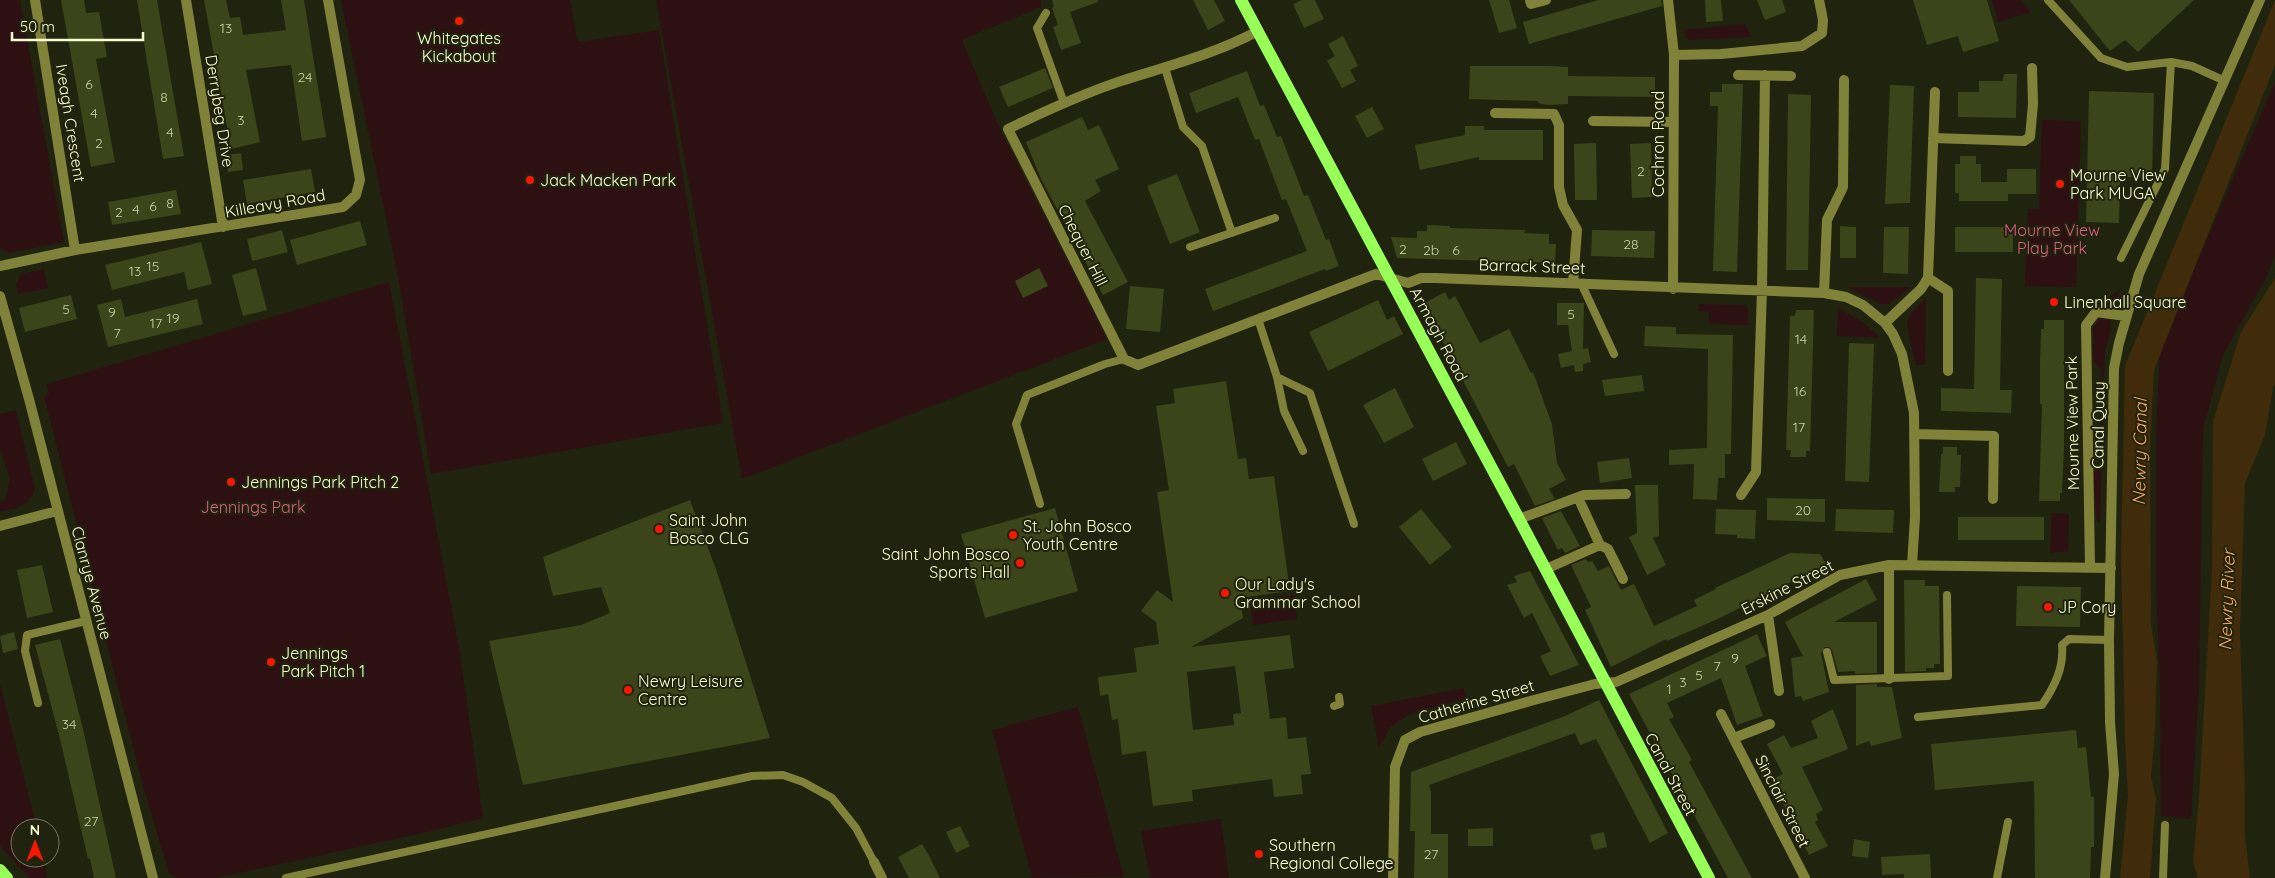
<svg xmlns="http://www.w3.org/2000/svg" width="2275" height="878" font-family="Quicksand,sans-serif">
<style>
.green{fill:#2d1112}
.water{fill:#402c0a}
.building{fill:#3c441a;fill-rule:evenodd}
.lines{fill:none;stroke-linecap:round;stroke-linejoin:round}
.service{stroke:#808239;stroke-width:8}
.minor{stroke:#808239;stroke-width:10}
.primary{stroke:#98fe58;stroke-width:12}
.poi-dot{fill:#f91702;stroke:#20230e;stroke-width:2}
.labels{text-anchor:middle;stroke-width:4;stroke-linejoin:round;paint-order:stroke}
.number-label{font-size:14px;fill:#cad0a2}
.poi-label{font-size:16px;fill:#faffd0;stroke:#20230e;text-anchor:start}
.street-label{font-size:16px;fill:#faffd0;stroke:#20230e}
.park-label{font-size:16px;fill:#de5c7f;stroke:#20230e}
.water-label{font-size:18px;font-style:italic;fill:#fea75f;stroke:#20230e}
</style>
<rect width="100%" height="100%" fill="#20230e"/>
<path class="green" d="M0,0h20l44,242 -56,11 -8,-5z
M341,0h229l8,42 81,-12 64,393 -292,51 -32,-192z
M656,0h385v7l-78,32v4l38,88 106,208 -365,140z
M1992,0h28l11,12 -33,10z
M1745,24l6,13 -61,3 -4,-2 -2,-8z
M2275,82v173l-8,21 -44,79 -20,74 -4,257 -8,133 -30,-3 -1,-129 -4,-101v-147l4,-92z
M2042,120l39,1 -5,166 -51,-1 3,-77h11z
M44,269l4,19 -30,6 -2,-10 5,-10z
M389,282l71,370 23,166 -56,14 -211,46h-39l-8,-5 -26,-87 -99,-390 5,-2 -2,-10z
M1847,287h64l-22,17h-8z
M2120,290l-4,16 -20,-1z
M1926,297l-1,68h-9c-2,-10 -11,-39 -8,-46 4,-8 13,-15 18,-22z
M1699,304l46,1 3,4v16l-39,-1v-12l-11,-1z
M1838,309c17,7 29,15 42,29l-43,-2z
M2099,319l11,1 1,11 -6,20 -5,171h-3l-4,-49 7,-10 1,-94 -8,-8v-34z
M16,410l19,80c-8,17 -17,18 -35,22v-11l5,-1 5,-22 -10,-28v-36z
M2052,513l17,1 -1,37 -18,2z
M1294,595l3,24 -44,6 -3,-24z
M0,684l37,144h-17v30h24l3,19 -2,1h-15l-30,-32z
M1464,688l2,10 -56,16 -20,13 -11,21 -8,-42z
M1078,707l46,170 -92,1 -40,-148z
M1221,819l8,59h-79l-9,-47z"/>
<path class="water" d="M2275,0v65l-121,305 -4,78 1,175 6,38 -2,70 -4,46 5,21 -6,80h-30l8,-82 -3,-58 -4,-182 4,-190z
M2275,278v107l-2,2 -8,48 -20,48 -5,148 5,161v43l5,43h-52l-5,-16 6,-65 13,-229 1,-147 28,-89z"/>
<path class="building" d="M61,0h23l2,13 13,-1 8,45 -11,2 19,103 -24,5z
M137,0h20l27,156 -21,3z
M204,0h22l4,18 10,-1 3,18 43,-5 -5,-30h23l22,137 -24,4 -11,-76 -45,5 14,72 -29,7z
M1052,0h46v2l-28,10 11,31 -20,7 -8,-23 5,-2 -6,-17 2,-1z
M1193,0h21l11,21 -17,9z
M1302,0h13l9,19 -20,9 -11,-24z
M1489,0h20l8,28 -18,5z
M1598,0h63l1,6 -133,38 -6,-22z
M1705,0h16l2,21 -17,1z
M1757,0h25l4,12 -21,8z
M1913,0h74l12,41 -36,11 -5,-16 -31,9z
M2069,0h125l-56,52 -13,-12 -15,11z
M1343,36l15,30 -8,4 6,11 -14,7 -15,-27 8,-5 -7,-12z
M1470,66h81l17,1v9l87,1v20l-87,-1v8l-21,1 -9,-2v-2l-69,-2z
M1045,68l8,20 -45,19 -9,-20z
M1247,71l13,35 4,-1 13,32 4,-1 23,60 4,-1 18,45 3,-1 10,27 -13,5 -1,-2 -112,42 -8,-22 102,-38 -21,-52 -4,1 -23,-61 -4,1 -17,-43 -42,16 -7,-20z
M2004,74h13l-1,44 -58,-1v-25h21v-11h24z
M1722,84h21l-6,188 -24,-1 5,-165h-8v-14h12z
M1890,85l24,1 -4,117 -25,1z
M2089,91l65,2 -2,85 -32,-1 -1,46 -33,-1z
M1788,94l23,1 -3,175h-22z
M1372,107l12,22 -17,9 -12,-22z
M1082,117l6,13 11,-5 20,44 -24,11 6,11 -16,10 43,81 -25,13 -62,-116 -15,-37z
M1465,126h19v4h59v30h-64v-3l-59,13 -5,-25 50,-10z
M1596,143l1,57h-22l-1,-56z
M1651,143l1,54 -20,1 -2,-54z
M241,153l2,17 -15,2 -2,-17z
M1960,156h16v8h5v18h26v-13h29v25h-28v7h-49v-8h-4v-29h5z
M311,169l4,23 -68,12 -4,-24z
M1177,174l23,58 -30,12 -23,-58z
M176,190l5,24 -69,11 -4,-23z
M360,221l7,24 -70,20 -7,-25z
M1427,225l23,1v2l75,2 -1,3 25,1v10h7l-1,19 -158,-5 -6,-21 26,1v-7h10z
M1840,226l16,1v31h-16z
M1884,227h25l-1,47 -25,-1z
M1955,227h58v25h-58z
M282,230l6,22 -36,9 -5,-22z
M1592,230l63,1 -1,27 -63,-2z
M201,242l11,42 -24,6 -4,-18 -72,18 -7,-25z
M256,268l11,42 -24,6 -11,-41z
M1039,268l9,18 -25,12 -8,-17z
M1976,278l26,1 -2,111h12l-1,23 -70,-2v-23l33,1z
M1130,286l34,3 -4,43 -34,-3z
M1445,292l4,8 6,-4 25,47 29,-14 22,44 2,-1 19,52 5,39 9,17 -17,9 6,10 -20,7 -21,-42 -6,3 -85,-163z
M71,295l6,24 -52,13 -6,-24z
M121,299l4,18 72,-18 6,25 -95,23 -11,-42z
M1378,300l9,20 7,-4 9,18 -75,37 -19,-39z
M1557,303h27l-1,46 5,-1 3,14 -8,2v7l-8,1 -1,-7 -13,3 -3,-14 14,-3 -4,-26h-11z
M1796,310h18l-4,141h-4v6h-16l1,-7h-5l4,-134h5z
M2044,320h20v128l-2,45h-2v8h-21l3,-97h-2v-40l1,-35h3z
M1645,326l31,1v7l57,1 -2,119h-6v24h-7l-1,22 -24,-1 1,-35 -25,1v-15l38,-2 1,-99 -64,-3z
M1849,343l25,1 -5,138 -24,-1z
M1642,375l2,16 -39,5 -3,-16z
M1226,381l12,78 8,-1 3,21 25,-3 16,115 -50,7 3,20 -52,29 99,-12 4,33 -30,4 6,47 16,-2 2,22 18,-2 5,37 -10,1 2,19 -29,3 -2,-18 -80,11 1,11 -40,5 -7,-55 -24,4 -4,-36 -6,1 -4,-26 -8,2 -2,-19 39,-5 -3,-24 25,-4 -3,-22 -15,-11 16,-21 16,12 -16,-110 12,-2 -13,-84 19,-3 -2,-14zM1235,666l6,47 -8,1 1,11 -41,5 -6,-58z
M1395,388l19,39 -30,16 -21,-38z
M1456,442l11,22 -34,17 -11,-22z
M1943,447h14v8h4l-1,32h-5v5h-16l2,-38h2z
M1629,458l3,20 -32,5 -3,-21z
M1635,485h23l1,51 -6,2 13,27 -19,10 -18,-38 8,-4z
M1767,498l58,1v23l-58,-2z
M690,500l27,72 53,166 -247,47 -34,-144 92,-16 29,-12 -9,-26 -48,9 -10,-39z
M1055,508l23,83 -93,27 -24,-84z
M1421,509l31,38 -22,18 -31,-38z
M1716,509l40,1 -1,29 -18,-1v-3l-22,-1z
M1836,509l58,1 -1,23 -58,-2z
M1561,511l19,35 -15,7 -3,-5 -4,2 -16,-32z
M1958,517h86v23h-86z
M1790,553l30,1 6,10 -106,54 -53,23 -1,-2 -55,28 -26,-57 6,-3 -20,-42 15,-6 2,3 4,-1 6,10 11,-5 12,24 13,-6 20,42 43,-20 -3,-6 22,-11 -1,-1z
M42,565l11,47 -26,6 -10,-48z
M1530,571l49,94 -29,11 -10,-20 11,-5 -19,-38 -8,5 -17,-33 10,-3 -3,-6z
M1866,579l11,21 -43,22h43v51l-22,1v-3l-17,1 -6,-22 -3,-3h-4l-4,6 8,39 -26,9 -2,-5 -6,1 -4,-39 12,-2 -18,-34z
M1904,580h21v6h14l1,78h-6v4h-8v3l-21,1z
M2017,586l64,1 -1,40 -64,-1z
M14,632l4,17 -15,4 -3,-17z
M1757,634l10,22 -22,10 18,50 -26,9 -16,-47 -54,25 7,14 -5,2 23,41 -3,2 63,116h-24l-99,-184z
M60,639l24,94 32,145h-22l-4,-20 -2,1 -28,-120 -25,-94z
M1877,684v3h15l10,51 -31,8 -2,-5 -13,5v-61z
M1599,700l69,133 -18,10 -54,-104 -16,6 -5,-12 -146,52 2,7v42h17v44h-34l1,-47h-5l1,-59 154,-56z
M1833,709l15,40 -46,18 21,43 -7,4 2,6 -3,2 13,24 -19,9 -38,-75 12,-6 -16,-30 17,-9 7,13 27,-10 -7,-17z
M2076,730l2,18 8,-1 5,50h3v50h-3l-1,31h-55l-1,-97 -99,9 -4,-46z
M960,826l10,20 -14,7 -10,-21z
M1493,828v18h-25v-17z
M1604,832l3,15 -13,3 -4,-15z
M1854,839l16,3 -2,16 -16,-2z
M922,844l6,10 12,24h-31l-11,-21z
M1930,854l1,24h-27v-4l-22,1 -1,-18z"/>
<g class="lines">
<path class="service" d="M2048,0l53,58 26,9 44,-5 21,4 33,15
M1046,13l-9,15 27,75
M1165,68l18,59 19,19 30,87
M1190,247l85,-29
M2121,258l44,-89 6,-107
M1581,283l33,71
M1258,319l19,58 7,34 19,40
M1277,377l33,16 44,131
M1040,504l-24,-80 11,-29 78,-31 19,-5
M1827,652l7,28 114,-4 -1,-81
M38,703l-13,-52 2,-16 59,-14
M1334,706l6,-2 -1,-7
M1918,717l124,-12c13,-19 22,-38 20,-60l7,-6 40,1
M286,878l466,-102 31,-1 20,7 29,16 24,30 18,34
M1997,878l11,-56
M2163,878l2,-53"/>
<path class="minor" d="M35,0l40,250
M186,0l37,227
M1530,0l1,4 15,-4
M1668,0l6,55 -1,234
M1258,31c-43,23 -90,35 -137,50 -39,13 -76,30 -113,48l116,230 14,6 238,-91 32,9 13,-5h14l389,15 22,4 17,8 22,18 8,11 9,20 12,59 1,104 -3,48
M1674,55l47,-1 81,-8 20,-13 1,-13 -4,-20
M1738,75l53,1
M1495,113l59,1 5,11v62l4,18 14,25 -4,53
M1593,121l79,1
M1933,138l91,3 6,-4 3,-33 -1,-36
M0,266l75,-16 268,-43 13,-12 4,-15 -32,-180
M1928,278l20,13v80
M1824,293l3,-73 16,-33 1,-107
M0,296l29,103 124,479
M1885,323l36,-34 7,-11 7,-186
M1915,434l79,2 -1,63
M1741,495l15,-23 6,-182 3,-215
M1581,504l19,41 8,4 15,30
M1519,519l65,-24 42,-1
M0,526l57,-15
M2090,567l-4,-242 10,-13 30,4
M1546,569l54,-24
M1768,615l11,76
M1889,679v-114
M1721,714l84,164
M1734,738l36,-14
M874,862l8,16
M1393,878l2,-111 10,-27 15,-8 114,-32 61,-16 21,-2 152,-67 72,-40 49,-10 222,3
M2105,878l9,-104 -4,-52 -1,-82 5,-272 5,-25 20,-69 121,-274"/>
<path class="primary" d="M1241,0l278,519 190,359
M0,870l7,8"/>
</g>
<g class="poi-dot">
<circle cx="459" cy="21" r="5"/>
<circle cx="530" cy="180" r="5"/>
<circle cx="2060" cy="184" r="5"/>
<circle cx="2054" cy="302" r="5"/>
<circle cx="231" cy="482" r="5"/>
<circle cx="659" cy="529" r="5"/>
<circle cx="1013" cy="535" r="5"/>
<circle cx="1020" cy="563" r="5"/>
<circle cx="1225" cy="593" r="5"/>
<circle cx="2048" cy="607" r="5"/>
<circle cx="271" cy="662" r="5"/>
<circle cx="628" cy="690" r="5"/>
<circle cx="1259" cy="854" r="5"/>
</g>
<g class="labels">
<g class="number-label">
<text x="226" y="33">13</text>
<text x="305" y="82">24</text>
<text x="89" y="89">6</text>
<text x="164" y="102">8</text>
<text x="94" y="118">4</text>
<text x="241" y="125">3</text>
<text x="170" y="137">4</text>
<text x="99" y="148">2</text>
<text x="1641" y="176">2</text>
<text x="170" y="208">8</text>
<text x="153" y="211">6</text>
<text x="136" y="214">4</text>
<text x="119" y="217">2</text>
<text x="1631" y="249">28</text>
<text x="1403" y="254">2</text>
<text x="1431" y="255">2b</text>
<text x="1456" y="255">6</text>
<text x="153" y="271">15</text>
<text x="135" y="276">13</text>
<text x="66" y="314">5</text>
<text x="112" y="317">9</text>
<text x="1571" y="319">5</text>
<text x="173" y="323">19</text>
<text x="156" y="328">17</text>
<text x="117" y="338">7</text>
<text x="1801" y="344">14</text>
<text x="1800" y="396">16</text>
<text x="1799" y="432">17</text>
<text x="1803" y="515">20</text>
<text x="1735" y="663">9</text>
<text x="1717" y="671">7</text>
<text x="1699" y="680">5</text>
<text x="1683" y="687">3</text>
<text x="1669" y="694">1</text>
<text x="69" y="729">34</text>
<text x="91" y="826">27</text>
<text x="1431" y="859">27</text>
</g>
<g class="poi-label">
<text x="459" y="44" text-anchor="middle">Whitegates<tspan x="459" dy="18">Kickabout</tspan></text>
<text x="2070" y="181">Mourne View<tspan x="2070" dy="18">Park MUGA</tspan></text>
<text x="540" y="186">Jack Macken Park</text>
<text x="2064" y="308">Linenhall Square</text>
<text x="241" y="488">Jennings Park Pitch 2</text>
<text x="669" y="526">Saint John<tspan x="669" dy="18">Bosco CLG</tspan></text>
<text x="1023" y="532">St. John Bosco<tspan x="1023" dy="18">Youth Centre</tspan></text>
<text x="1010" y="560" text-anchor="end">Saint John Bosco<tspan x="1010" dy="18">Sports Hall</tspan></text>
<text x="1235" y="590">Our Lady's<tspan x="1235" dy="18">Grammar School</tspan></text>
<text x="2058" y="613">JP Cory</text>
<text x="281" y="659">Jennings<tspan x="281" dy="18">Park Pitch 1</tspan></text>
<text x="638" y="687">Newry Leisure<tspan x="638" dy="18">Centre</tspan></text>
<text x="1269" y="851">Southern<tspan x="1269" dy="18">Regional College</tspan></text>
</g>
<g class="street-label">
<text transform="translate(220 111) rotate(81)" y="6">Derrybeg Drive</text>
<text transform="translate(71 123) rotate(81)" y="6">Iveagh Crescent</text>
<text transform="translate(1658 144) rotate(-90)" y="6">Cochron Road</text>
<text transform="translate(275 203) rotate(-10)" y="6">Killeavy Road</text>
<text transform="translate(1083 245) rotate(63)" y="6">Chequer Hill</text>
<text transform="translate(1532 266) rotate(2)" y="6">Barrack Street</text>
<text transform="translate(1439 334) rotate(62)" y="6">Armagh Road</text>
<text transform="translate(2072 423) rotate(-91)" y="6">Mourne View Park</text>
<text transform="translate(2098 425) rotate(-89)" y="6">Canal Quay</text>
<text transform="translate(92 583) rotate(75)" y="6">Clanrye Avenue</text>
<text transform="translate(1787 587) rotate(-27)" y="6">Erskine Street</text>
<text transform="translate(1476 701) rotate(-16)" y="6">Catherine Street</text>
<text transform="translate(1671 774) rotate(62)" y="6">Canal Street</text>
<text transform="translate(1783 801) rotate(63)" y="6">Sinclair Street</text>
</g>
<g class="park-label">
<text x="2052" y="236">Mourne View<tspan x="2052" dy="18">Play Park</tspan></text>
<text x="253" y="513">Jennings Park</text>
</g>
<g class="water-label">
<text transform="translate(2140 452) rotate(-89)" y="6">Newry Canal</text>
<text transform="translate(2227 600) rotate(-88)" y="6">Newry River</text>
</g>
</g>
<g transform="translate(35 843)"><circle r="24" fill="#20230e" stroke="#777b5c"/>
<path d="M0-4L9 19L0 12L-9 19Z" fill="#f91702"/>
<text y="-8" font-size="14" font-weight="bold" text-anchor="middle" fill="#faffd0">N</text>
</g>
<path d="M12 32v8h131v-8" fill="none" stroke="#faffd0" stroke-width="2.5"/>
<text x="20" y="32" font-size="15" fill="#faffd0" stroke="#20230e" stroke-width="4" paint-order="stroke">50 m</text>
</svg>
